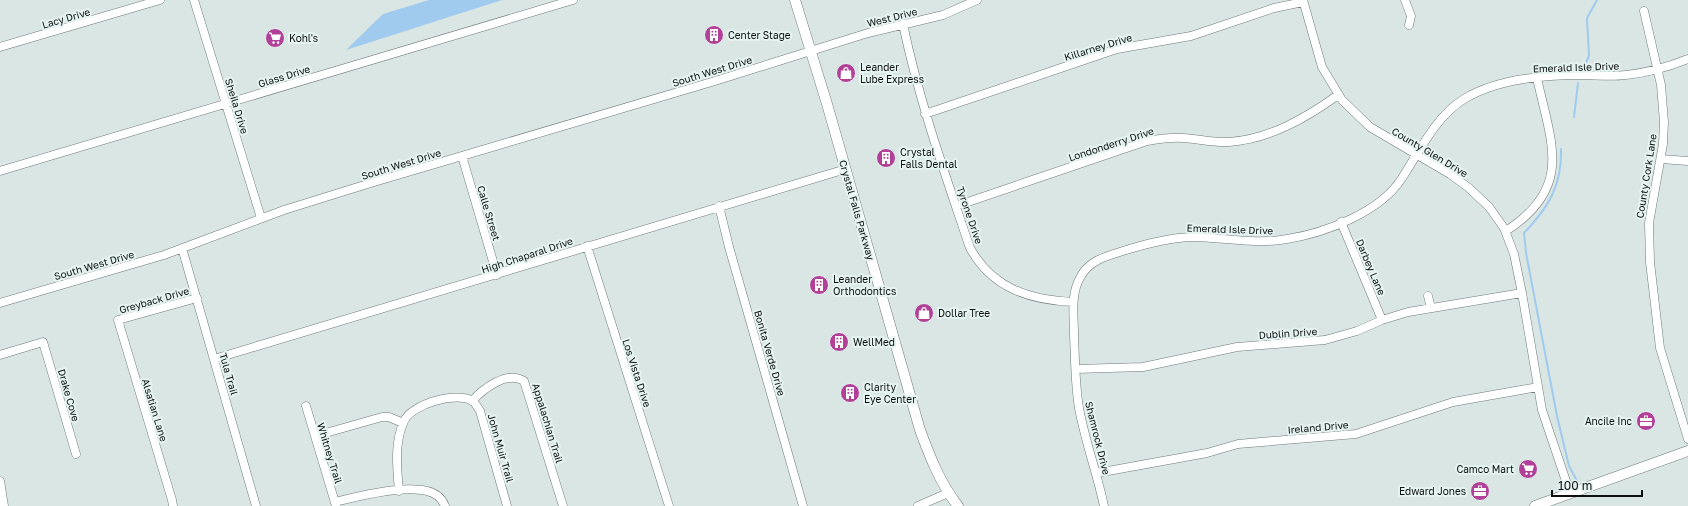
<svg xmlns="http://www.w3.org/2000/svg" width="1688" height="506" font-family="'Golos Text',sans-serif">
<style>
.water{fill:#a1caef}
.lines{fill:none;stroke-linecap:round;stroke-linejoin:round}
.stream{stroke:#a1caef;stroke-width:2}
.minor-casing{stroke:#6f7a78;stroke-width:9}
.major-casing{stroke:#6f7a78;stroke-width:11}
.minor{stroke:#fff;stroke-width:8}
.major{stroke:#fff;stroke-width:10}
.labels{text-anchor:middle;stroke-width:4;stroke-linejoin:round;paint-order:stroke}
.street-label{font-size:10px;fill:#0b0f0e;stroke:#e6f4f1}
.poi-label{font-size:10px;fill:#0b0f0e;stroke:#e6f4f1;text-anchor:start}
</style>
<rect width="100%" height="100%" fill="#d9e6e4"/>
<path class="water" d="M429,0h73l-156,50 37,-36z"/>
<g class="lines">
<path class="stream" d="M1583,69l6,-13 -2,-38 10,-18
M1574,117l4,-34
M1561,149c1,36 -12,58 -37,84l2,20 31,163 12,50 8,15"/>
<defs>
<path id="minor" d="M194,0l67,218
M1303,0l19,67 20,33 28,27 80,47 19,14 20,19 15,21 10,26 8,39 20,117 28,83
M1405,0l6,16 -2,9
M1644,11l17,74 3,37 -1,22 -14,79 1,39 10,86 28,91
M903,24c16,77 42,150 67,224 22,40 59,52 103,54
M0,47l160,-47
M925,114l192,-65 74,-13 83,-28 29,-6
M462,156l35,119
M1661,159l27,2
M0,171l573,-171
M719,206l10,41 74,259
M956,206l191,-65c12,-2 24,-4 36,-3 16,1 31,5 46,4 41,-3 77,-24 109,-47
M1341,222l41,98
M1506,231c68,-44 45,-88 31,-153
M587,246l82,260
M182,248l74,258
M1428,296l3,12
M0,303l164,-48 120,-45 90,-28 341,-101 153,-48 75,-18 34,-15
M0,355l43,-13 33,112
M214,359l632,-190
M1076,369l67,-2 94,-20 88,-7 32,-9 25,-11 26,-8 114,-19
M472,401c11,-12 35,-31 52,-20l39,125
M306,406l30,100
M315,436l67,-19h7l14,6
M1097,473l110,-20 31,-9 118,-10 97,-32 85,-15
M0,481l4,25
M399,491c-2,-23 -5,-48 5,-70 8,-17 52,-30 69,-20 3,3 5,7 7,10l27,95
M335,502c23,-6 70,-17 92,-11 9,2 15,7 18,15
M173,506l-1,-6 -54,-180 79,-22
M918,506l30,-13
M1104,506c-7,-33 -19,-65 -25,-98 -4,-24 -4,-50 -5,-74 0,-19 -4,-40 7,-58 9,-16 26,-20 42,-25 22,-7 44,-13 68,-14 32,0 64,8 96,2 38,-6 94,-27 115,-61 18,-27 33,-61 62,-79 33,-20 78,-24 116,-24 15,0 31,2 46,0 21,-2 42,-8 62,-16"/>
<path id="major" d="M795,0l32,104 93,326c10,27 20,53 38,76
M1535,506l153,-55"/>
</defs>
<use href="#minor" class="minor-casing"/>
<use href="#major" class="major-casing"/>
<use href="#minor" class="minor"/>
<use href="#major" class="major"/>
</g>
<defs>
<symbol id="building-disc" viewBox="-11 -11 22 22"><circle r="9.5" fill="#b23f98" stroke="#e6f4f1"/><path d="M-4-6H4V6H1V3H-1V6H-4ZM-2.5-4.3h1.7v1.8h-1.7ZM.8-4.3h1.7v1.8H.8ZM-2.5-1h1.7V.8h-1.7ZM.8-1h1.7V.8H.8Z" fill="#fff"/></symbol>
<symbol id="supermarket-disc" viewBox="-11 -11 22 22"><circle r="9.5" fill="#b23f98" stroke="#e6f4f1"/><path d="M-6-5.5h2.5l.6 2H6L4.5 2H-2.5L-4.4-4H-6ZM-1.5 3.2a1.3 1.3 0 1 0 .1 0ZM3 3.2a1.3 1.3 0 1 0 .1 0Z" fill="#fff"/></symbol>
<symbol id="shop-disc" viewBox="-11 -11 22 22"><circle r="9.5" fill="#b23f98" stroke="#e6f4f1"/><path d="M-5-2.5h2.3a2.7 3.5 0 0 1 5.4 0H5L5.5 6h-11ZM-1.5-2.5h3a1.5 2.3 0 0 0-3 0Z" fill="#fff"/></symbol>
<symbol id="office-disc" viewBox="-11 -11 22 22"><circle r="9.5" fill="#b23f98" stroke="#e6f4f1"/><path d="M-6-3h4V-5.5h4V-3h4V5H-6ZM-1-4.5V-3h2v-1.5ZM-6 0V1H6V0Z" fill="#fff"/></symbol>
</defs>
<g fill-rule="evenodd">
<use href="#building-disc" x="703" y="24" width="22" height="22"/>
<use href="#supermarket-disc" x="264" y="27" width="22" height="22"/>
<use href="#shop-disc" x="835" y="62" width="22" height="22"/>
<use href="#building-disc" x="875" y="147" width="22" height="22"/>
<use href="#building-disc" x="808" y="274" width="22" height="22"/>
<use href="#shop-disc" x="913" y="302" width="22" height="22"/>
<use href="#building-disc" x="828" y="331" width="22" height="22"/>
<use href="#building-disc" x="839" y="382" width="22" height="22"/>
<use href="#office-disc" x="1635" y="410" width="22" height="22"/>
<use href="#supermarket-disc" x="1517" y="458" width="22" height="22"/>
<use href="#office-disc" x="1469" y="480" width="22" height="22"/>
</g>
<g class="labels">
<g class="street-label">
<text transform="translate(892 17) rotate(-14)" y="4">West Drive</text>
<text transform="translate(66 18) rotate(-16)" y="4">Lacy Drive</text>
<text transform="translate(1098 47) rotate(-17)" y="4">Killarney Drive</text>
<text transform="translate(1576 67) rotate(-2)" y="4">Emerald Isle Drive</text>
<text transform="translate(712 71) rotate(-17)" y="4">South West Drive</text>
<text transform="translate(284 76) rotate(-17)" y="4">Glass Drive</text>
<text transform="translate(237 106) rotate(73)" y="4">Sheila Drive</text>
<text transform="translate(1111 144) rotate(-18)" y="4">Londonderry Drive</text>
<text transform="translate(1430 152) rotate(31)" y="4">County Glen Drive</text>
<text transform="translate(401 164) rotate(-17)" y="4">South West Drive</text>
<text transform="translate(1646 176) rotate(-81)" y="4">County Cork Lane</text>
<text transform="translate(857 210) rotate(74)" y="4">Crystal Falls Parkway</text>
<text transform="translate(489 213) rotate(73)" y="4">Calle Street</text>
<text transform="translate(970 215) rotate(71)" y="4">Tyrone Drive</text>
<text transform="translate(1230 229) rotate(2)" y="4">Emerald Isle Drive</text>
<text transform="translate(527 255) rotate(-18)" y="4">High Chaparal Drive</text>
<text transform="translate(94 265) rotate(-16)" y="4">South West Drive</text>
<text transform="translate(1371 267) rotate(67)" y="4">Darbey Lane</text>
<text transform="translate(154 300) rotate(-16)" y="4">Greyback Drive</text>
<text transform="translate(1288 333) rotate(-4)" y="4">Dublin Drive</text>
<text transform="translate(770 353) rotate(74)" y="4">Bonita Verde Drive</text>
<text transform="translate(637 373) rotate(72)" y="4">Los Vista Drive</text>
<text transform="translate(229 374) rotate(74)" y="4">Tula Trail</text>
<text transform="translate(69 395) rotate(74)" y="4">Drake Cove</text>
<text transform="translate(155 410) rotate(73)" y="4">Alsatian Lane</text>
<text transform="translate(548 423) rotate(73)" y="4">Appalachian Trail</text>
<text transform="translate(1318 427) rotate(-5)" y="4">Ireland Drive</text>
<text transform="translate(1098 438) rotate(76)" y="4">Shamrock Drive</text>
<text transform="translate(501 448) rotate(74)" y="4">John Muir Trail</text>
<text transform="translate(330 453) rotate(73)" y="4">Whitney Trail</text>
</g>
<g class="poi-label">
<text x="728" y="39">Center Stage</text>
<text x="289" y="42">Kohl's</text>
<text x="860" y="71">Leander<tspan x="860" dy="12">Lube Express</tspan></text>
<text x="900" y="156">Crystal<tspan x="900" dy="12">Falls Dental</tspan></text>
<text x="833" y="283">Leander<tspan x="833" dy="12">Orthodontics</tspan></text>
<text x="938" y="317">Dollar Tree</text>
<text x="853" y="346">WellMed</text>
<text x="864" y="391">Clarity<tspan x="864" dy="12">Eye Center</tspan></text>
<text x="1632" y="425" text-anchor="end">Ancile Inc</text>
<text x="1514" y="473" text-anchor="end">Camco Mart</text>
<text x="1466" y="495" text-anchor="end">Edward Jones</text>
</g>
</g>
<path d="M1552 490v6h90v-6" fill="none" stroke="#0b0f0e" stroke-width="2"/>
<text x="1558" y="490" font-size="12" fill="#0b0f0e" stroke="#e6f4f1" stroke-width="3" paint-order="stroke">100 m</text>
</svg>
